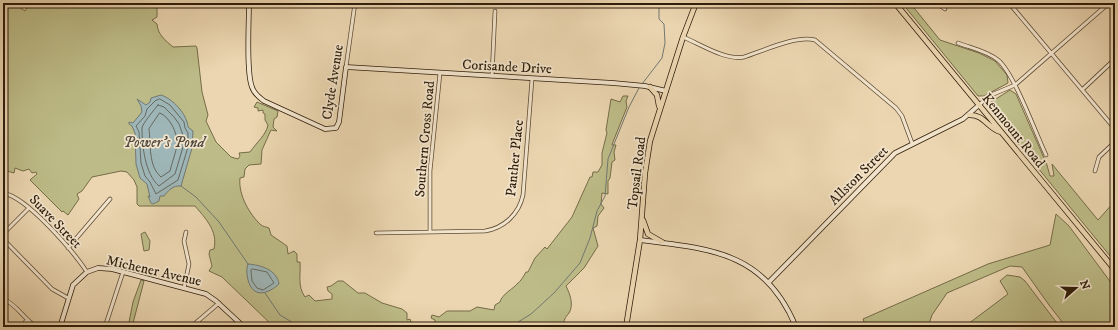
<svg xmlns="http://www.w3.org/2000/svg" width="1118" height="330" font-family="'IM FELL DW Pica',serif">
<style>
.green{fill:#bdbc88;stroke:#766c48}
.water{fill:#9eb6b8;stroke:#717872}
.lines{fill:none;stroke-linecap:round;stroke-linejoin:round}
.shore{stroke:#666960;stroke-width:1}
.stream{stroke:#717872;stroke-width:1}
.street-casing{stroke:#5d4a33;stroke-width:4.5}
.secondary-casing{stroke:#2e1c09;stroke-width:5.5}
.primary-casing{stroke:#2e1c09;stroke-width:6}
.street{stroke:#f2e4cc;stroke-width:3}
.secondary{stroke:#f2e4cc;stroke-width:4}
.primary{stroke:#ebd6b1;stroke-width:4.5}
.labels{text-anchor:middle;stroke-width:3.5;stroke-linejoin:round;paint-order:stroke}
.street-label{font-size:14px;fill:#2e1c09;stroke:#f2e4cc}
.water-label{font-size:15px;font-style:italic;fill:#504a3e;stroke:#f2e4cc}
</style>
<rect width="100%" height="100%" fill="#ebd6b1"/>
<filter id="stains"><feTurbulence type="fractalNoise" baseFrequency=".005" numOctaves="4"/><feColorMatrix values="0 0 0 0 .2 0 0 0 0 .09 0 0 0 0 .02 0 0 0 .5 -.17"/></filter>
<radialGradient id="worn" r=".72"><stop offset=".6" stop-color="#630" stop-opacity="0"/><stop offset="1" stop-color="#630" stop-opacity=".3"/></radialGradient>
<path class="green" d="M9,3h4l12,8 5,-8h127v14l-5,3 5,4c1,11 8,16 16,23l23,-1 1,2 5,44 6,23 -2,6 10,21 15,15 7,2 2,-3 -1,-3 11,-1c7,-10 16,-17 18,-27l-3,-5v-6l-2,-1v-3l-5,1v-3l-4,-1 3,-5 21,9 -1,6 -3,2 -1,8 4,4 -6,-1 -1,2 -8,18 -1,14 -12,1 -4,4 -1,8 -4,1c-2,17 10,37 21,47 1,1 5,2 8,3l2,7 16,11 1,8 6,-3 3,3v8h3c1,11 -3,24 5,35l4,-2 6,6 17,-2v-5l-4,-3 -1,-4 4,-1 7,-5h5l15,12h7l17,10 20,6 5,4v7l3,-1 3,8h-139l-52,-50 -13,-6 3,-5 -3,-12 1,-4 4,-1c4,-18 -8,-30 -19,-43h-56l-2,-2v-17l-3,-7 -7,-8 -6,-1 -29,6 -10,14 -5,3 2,5 -11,16 -5,-4 -1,1 -32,-32 7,-6 -1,-2 -4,1 -3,-4 -6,2 -8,-3 -1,5 -11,-3v-159z
M902,3h8l30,37 39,13 16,8 12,14 1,8 -24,13h-6z
M1010,90l6,4 31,71 3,11h4l-2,-12 46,56 17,-19v61l-127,-155v-3z
M623,96h5l-2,5 1,6 -14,35 -1,3h4l-2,7 1,8 -3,2 -2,16 -2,3v13l-6,-1 -1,11 3,4 -6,8 -1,10 -4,2 5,18 -14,22 -18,18c4,8 8,19 3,27 -4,5 -5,6 -6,14l-10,-2v2h-115l-3,-2v-5l-4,-2 1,-3 7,2 8,-6h23l7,-4 17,3 1,-5 5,-3c2,-8 13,-13 17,-18 4,-3 6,-7 9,-12h2l7,-14 10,-11 2,2 25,-32 18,-40h2l1,-5h5l4,-7v-12l5,-20 -1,-3 5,-31 9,3z
M1056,214l13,12 46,62v39h-49l-17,-22 -27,-38 -12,-1 -63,27 -15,22 -4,12h-62l-3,-8 125,-55 62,-19z
M145,232l5,9 -1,9 -5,1 -3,-17z
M1007,275l13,2 5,4 35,46h-96l44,-33 -8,-13z
M141,280l3,1 -12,46h-4l5,-25z"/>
<path class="water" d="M161,95c12,4 26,19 27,32l5,4 -1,17 -11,38c-8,-1 -13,5 -17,10h-4l-1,5 -6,3 -2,-1 -3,-7 2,1 -3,-13 -7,-6 -4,-14 -1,-31 -3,-7 -3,-2v-2l4,1 9,-11 -1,-6 -4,-7 9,6 4,-3 1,-4z
M248,264c13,1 29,6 31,20 -11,10 -26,15 -31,-4 -1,-5 -2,-11 0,-16z"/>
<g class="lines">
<path class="shore" d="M160,99l10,6 14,17 1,6 3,5v14l-10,33 -22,14 -6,-12 -5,-6 -4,-13 -2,-31 -3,-6 9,-10 2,-7 8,-8z
M158,105l6,2 10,10 5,7 5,14 -1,9 -8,27 -16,12c-14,-12 -17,-40 -17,-58 0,-4 13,-19 16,-23z
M160,113c10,4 18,21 17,31 -1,9 -5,18 -7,27l-9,6c-13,-11 -10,-33 -12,-48z
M253,269l14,3 7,11 -11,7 -6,-2 -5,-7 -1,-11z"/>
<path class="stream" d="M642,84l20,-26 3,-15 -1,-19 -5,-5v-16
M181,186l15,11 23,25 29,42
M265,293l15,22 20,12
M510,327l21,-13 23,-21 26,-30 10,-25 7,-27 8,-15 3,-37 21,-52 10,-19"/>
<defs>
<path id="street" d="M936,3l9,6
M1009,3l106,126
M683,37c17,7 43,24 61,20 19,-6 52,-22 71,-17l81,68 6,8 10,27
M958,43c13,5 29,8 40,17 16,13 38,74 48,95
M346,67l9,-64
M492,76l3,-65
M1082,90l33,-31
M979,105l12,-10 24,-10 94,-82
M1095,171l4,-14 16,-15
M3,193c24,4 70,58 84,79
M29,208l-23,23 -1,10 47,48 16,9
M430,231v-60l10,-98
M376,233l109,-2c19,-3 34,-17 38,-36l9,-116
M68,248l42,-49
M184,288l5,-24 -5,-23 2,-9
M3,299c14,5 21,21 34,28
M106,324l17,-52
M21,327l6,-7
M191,327l28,-24"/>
<path id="secondary" d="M249,3c0,19 -3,69 3,84 2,7 7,10 12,14l61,28 11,-1 3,-6 7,-55 267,16 32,3 21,5
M640,240c72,9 125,12 156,87
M769,282l126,-129 68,-34 16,-14
M60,327l13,-42 14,-13 11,-4 14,1 94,25 10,7 28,26"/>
<path id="primary" d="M895,3l220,267
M650,87l7,8 2,11
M969,115c15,-1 19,14 32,17
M643,220l5,14 14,8
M626,327l14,-87 5,-67 5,-32 33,-104 13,-34"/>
</defs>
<use href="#street" class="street-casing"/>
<use href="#secondary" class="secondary-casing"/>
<use href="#primary" class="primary-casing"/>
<use href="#street" class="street"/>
<use href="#secondary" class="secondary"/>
<use href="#primary" class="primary"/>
</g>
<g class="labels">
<g class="street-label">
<text transform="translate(507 66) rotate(3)" y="5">Corisande Drive</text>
<text transform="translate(332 82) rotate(-81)" y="5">Clyde Avenue</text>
<text transform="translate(1014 130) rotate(51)" y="5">Kenmount Road</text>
<text transform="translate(424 139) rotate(-85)" y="5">Southern Cross Road</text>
<text transform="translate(514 158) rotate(-84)" y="5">Panther Place</text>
<text transform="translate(636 173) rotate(-83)" y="5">Topsail Road</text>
<text transform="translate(858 175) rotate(-45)" y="5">Allston Street</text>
<text transform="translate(56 221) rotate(46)" y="5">Suave Street</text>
<text transform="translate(154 270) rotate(13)" y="5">Michener Avenue</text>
</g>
<g class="water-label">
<text x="164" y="147">Power's Pond</text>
</g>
</g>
<rect width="1118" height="330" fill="none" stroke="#ebd6b1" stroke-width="16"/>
<rect x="4" y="4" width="1110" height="322" fill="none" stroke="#2e1c09" stroke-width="2"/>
<rect x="8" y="8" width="1102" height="314" fill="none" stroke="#2e1c09"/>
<g transform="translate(1076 288) rotate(70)" stroke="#f2e4cc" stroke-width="3" paint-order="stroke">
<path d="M0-3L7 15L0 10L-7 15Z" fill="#2e1c09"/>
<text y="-6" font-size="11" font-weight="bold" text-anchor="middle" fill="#2e1c09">N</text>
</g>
<rect width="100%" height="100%" filter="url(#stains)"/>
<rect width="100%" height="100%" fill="url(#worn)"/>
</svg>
